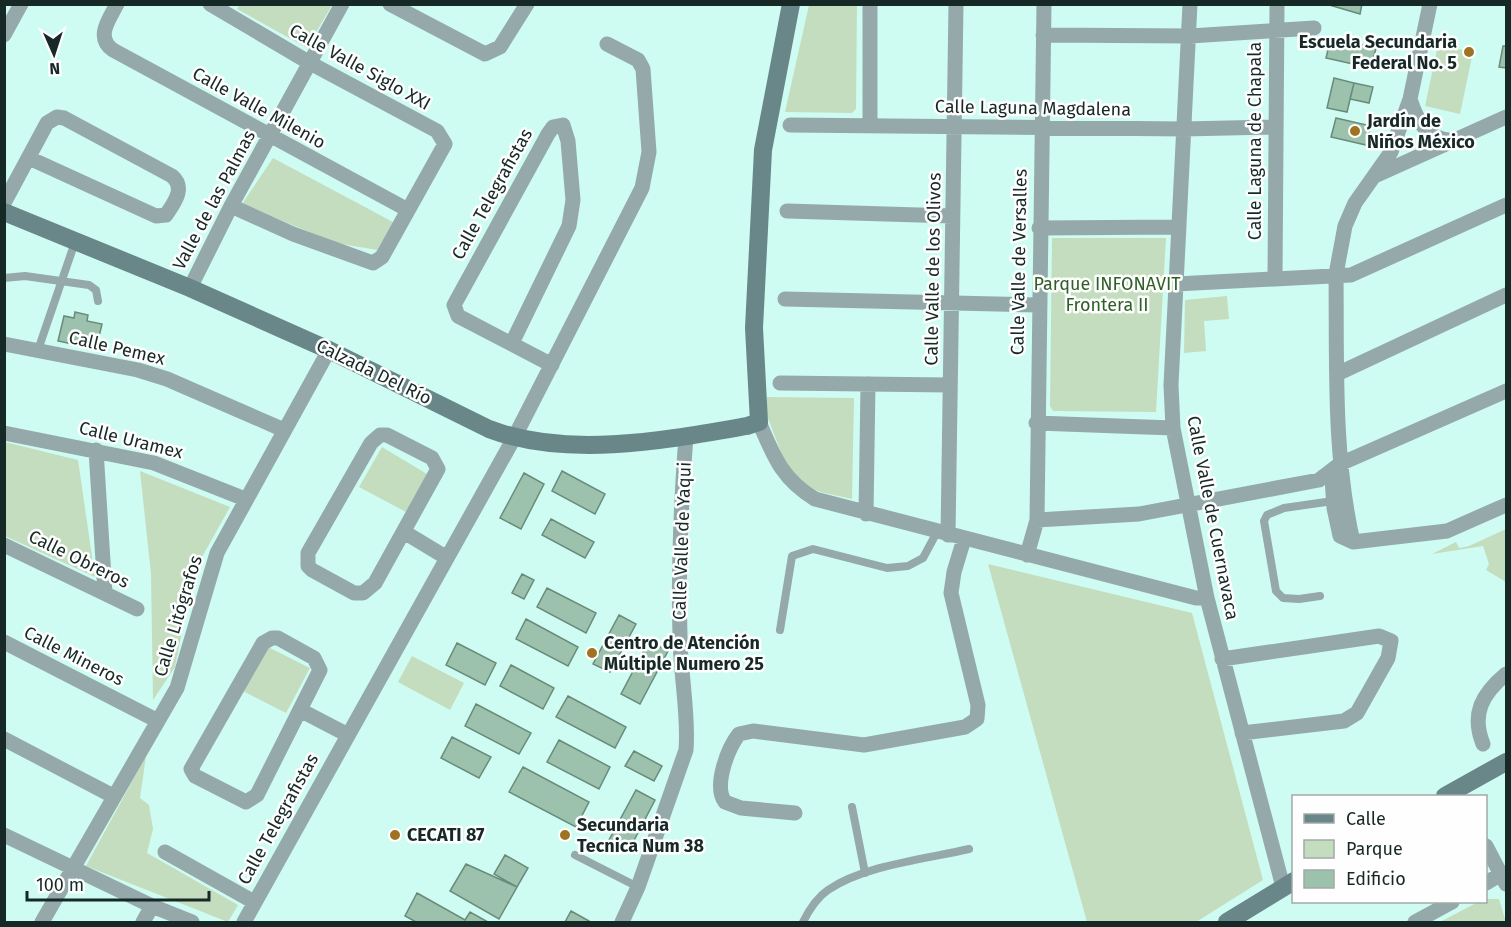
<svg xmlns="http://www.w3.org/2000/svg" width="1511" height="927" font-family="'Fira Sans',sans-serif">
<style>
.green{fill:#c4ddbf}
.building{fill:#9cc1ad;stroke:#698c7a;stroke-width:1.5}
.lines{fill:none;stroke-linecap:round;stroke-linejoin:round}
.lane{stroke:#95a9ab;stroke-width:8}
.street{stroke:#95a9ab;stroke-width:15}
.secondary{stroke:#698689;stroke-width:18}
.poi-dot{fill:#9f7323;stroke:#fefefe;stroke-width:2}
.labels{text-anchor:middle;stroke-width:5;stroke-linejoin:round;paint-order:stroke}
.poi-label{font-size:18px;font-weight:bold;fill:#172926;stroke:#fefefe;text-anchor:start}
.street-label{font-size:18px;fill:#172926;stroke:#fefefe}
.park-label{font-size:18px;fill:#2f6027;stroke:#fefefe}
</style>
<rect width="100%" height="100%" fill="#cefcf3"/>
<path class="green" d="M239,5v-1l93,1 -25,43 -70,-39z
M809,5h48l-1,104 -4,4 -67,-1z
M1438,45l35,7 -13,62 -35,-8z
M273,158l120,64 -16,28 -41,-7 -94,-39z
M1052,238h114l-10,174 -103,-1 -3,-5z
M1227,296l2,23 -25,2 2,30 -22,2 1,-53z
M767,397l87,1 -2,101 -32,-7 -23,-12 -13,-20 -17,-44z
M5,442l73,18 17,117 -90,-41z
M382,447l45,27 -21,38 -47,-25z
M140,471l90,36 -28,50 -13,39 -14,71 -22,33 -2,-126z
M1506,529v53l-20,-12 3,-6 -6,-18 -51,8 24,-12 3,6 10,-2z
M988,564l204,49 71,267 -67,42h-109z
M266,646l44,22 -24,45 -43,-22z
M412,656l52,27 -14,27 -52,-28z
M146,756l-6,42 9,7 4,24 -6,24 91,52 -10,17 -142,-56z
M1486,899h13l7,23h-66l38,-20h8z"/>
<path class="building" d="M1326,4h36l-2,10z
M1331,38l45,10 -5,20 -45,-10z
M1503,46h3v22l-7,-1z
M1334,78l20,5 -7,29 -20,-4z
M1354,83l19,4 -4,16 -19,-4z
M1336,118l35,8 -5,19 -35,-8z
M75,312l13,3 -1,6 15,3 -6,25 -38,-8 6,-25 10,2z
M562,471l43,23 -10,20 -43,-23z
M524,473l20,11 -23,45 -21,-11z
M551,519l43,23 -9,16 -43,-23z
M522,574l12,6 -10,19 -12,-6z
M547,588l49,25 -10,20 -49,-26z
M619,615l17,9 -26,48 -17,-8z
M526,619l52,28 -10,19 -52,-27z
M649,641l19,10 -28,53 -19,-10z
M457,643l39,20 -11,22 -39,-20z
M511,665l43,23 -11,21 -43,-23z
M568,696l58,31 -11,21 -59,-31z
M476,704l55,29 -12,21 -54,-28z
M452,737l39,20 -12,21 -38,-20z
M559,740l51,27 -11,22 -52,-27z
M634,751l28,15 -8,15 -29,-15z
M523,767l66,35 -13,25 -67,-35z
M636,790l19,10 -26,50 -20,-10z
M505,855l23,13 -11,19 -23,-13z
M466,864l51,23 -18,32 -49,-28z
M417,893l48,27 5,-8 18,10h-72l-11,-6z
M571,911l18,10 -1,1h-23z"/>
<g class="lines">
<path class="lane" d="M4,278l21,-2 64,9 7,5 2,11
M38,350l37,-108
M1320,596l-21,3 -16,-1 -7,-7 -12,-70 3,-6 17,-7 49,-7
M780,630l12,-74 21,-7 74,19 21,-2 15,-8 14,-26
M852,807l13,66
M575,855l63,32
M803,922c6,-12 13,-24 25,-32 37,-25 98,-31 141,-41"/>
<path class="street" d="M117,4c-8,16 -22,33 -4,46l295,160
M210,4l100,59 127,68 8,13 -63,113 -9,6 -80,-29 -62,-28
M390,4l95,50 15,-7 27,-43
M1190,4l-19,381 2,43 34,170 76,289
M4,35l17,-31
M1043,35l147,1 124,-8
M1410,99c7,22 18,43 45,41
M790,125l394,4 90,-2
M870,126v-122
M1377,175l129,-58
M4,203l43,-80 10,-6 7,1 108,58c14,12 2,27 -6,39l-10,1 -127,-58
M787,211l165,5
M1039,228l140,-1
M1275,277l2,-273
M1176,284l175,-9 155,-70
M190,288l41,-82 111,-202
M785,299l253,6
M512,343l57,-117 4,-26 -5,-59 -5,-16 -10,2 -5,7 -94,171 4,11 94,49
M4,344l134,26 29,9 117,51
M1337,374l169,-79
M780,383l170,2
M759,422c15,35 23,57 56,77l381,99h11
M1036,423l137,5
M4,433l150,30 91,36
M380,435h7l45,23 6,11 -63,114 -12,10h-9l-42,-23 -4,-4v-13l63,-110z
M96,450l9,143
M1332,478l2,30 6,28 13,6 94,-11 59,-26
M866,514l2,-130
M1037,520l102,-6 180,-34 21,-16 166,-73
M404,532l43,26
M948,535l8,-531
M1353,542c-20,-88 -16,-178 -17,-268l9,-48 10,-23 36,-51 19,-53 20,-95
M4,545l133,64
M1027,555l10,-35 7,-516
M272,638h6l36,20 6,12 -63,125 -11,7 -51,-26 -4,-7 72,-126z
M4,642l154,79
M1222,659l157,-23 12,5 -3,17 -31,55 -13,8 -102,12
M300,710l48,25
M4,739l109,57
M1483,744c-12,-30 -1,-50 23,-70
M795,813l-54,-5 -16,-6c-12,-16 3,-54 14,-68l14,-3 111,14 101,-18 12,-8 1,-14 -27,-112 3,-21 10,-33
M4,835l148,71 40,16
M1486,846l20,38
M165,852l89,50
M1486,883l15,-9
M42,922l135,-234 40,-135 112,-203
M143,922l9,-16
M244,922l270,-484 128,-250 7,-36 -6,-83 -5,-9 -31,-16
M622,922l16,-35 48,-137c3,-38 -6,-76 -6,-115 -2,-66 1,-132 6,-199
M1415,922l37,-20"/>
<path class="secondary" d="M4,212l186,76 139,62 160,79c79,30 178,11 258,-3l12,-4 -5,-94 9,-178 28,-146
M1445,796l61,-34
M1227,922l67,-41"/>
</g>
<g class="poi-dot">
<circle cx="1469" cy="52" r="6"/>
<circle cx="1355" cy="131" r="6"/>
<circle cx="592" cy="653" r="6"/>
<circle cx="395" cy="835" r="6"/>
<circle cx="565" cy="835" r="6"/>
</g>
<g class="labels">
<g class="poi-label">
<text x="1457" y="48" text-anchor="end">Escuela Secundaria<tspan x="1457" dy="21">Federal No. 5</tspan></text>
<text x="1367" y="127">Jardín de<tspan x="1367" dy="21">Niños México</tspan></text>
<text x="604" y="649">Centro de Atención<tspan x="604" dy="21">Múltiple Numero 25</tspan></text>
<text x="577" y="831">Secundaria<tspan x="577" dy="21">Tecnica Num 38</tspan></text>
<text x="407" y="841">CECATI 87</text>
</g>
<g class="street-label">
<text transform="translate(360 67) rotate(29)" y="6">Calle Valle Siglo XXI</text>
<text transform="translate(259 108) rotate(29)" y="6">Calle Valle Milenio</text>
<text transform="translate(1033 108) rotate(1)" y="6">Calle Laguna Magdalena</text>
<text transform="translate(1255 141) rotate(-90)" y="6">Calle Laguna de Chapala</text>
<text transform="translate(492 194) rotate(-61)" y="6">Calle Telegrafistas</text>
<text transform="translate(214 200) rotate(-62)" y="6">Valle de las Palmas</text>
<text transform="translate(1019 262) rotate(-89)" y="6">Calle Valle de Versalles</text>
<text transform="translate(933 269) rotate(-89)" y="6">Calle Valle de los Olivos</text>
<text transform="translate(117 348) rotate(13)" y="6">Calle Pemex</text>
<text transform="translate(374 372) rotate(26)" y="6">Calzada Del Río</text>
<text transform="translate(131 440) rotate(14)" y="6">Calle Uramex</text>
<text transform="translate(1213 518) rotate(79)" y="6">Calle Valle de Cuernavaca</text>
<text transform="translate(682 541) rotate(-88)" y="6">Calle Valle de Yaqui</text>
<text transform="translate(79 559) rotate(26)" y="6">Calle Obreros</text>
<text transform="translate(178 616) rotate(-73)" y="6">Calle Litógrafos</text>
<text transform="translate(74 656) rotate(27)" y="6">Calle Mineros</text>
<text transform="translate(278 819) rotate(-61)" y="6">Calle Telegrafistas</text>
</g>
<g class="park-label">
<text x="1107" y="290">Parque INFONAVIT<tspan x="1107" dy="21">Frontera II</tspan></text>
</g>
</g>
<rect width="1511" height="927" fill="none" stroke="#172926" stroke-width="12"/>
<rect x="1292" y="795" width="195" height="108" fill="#fefefe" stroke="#a2a9a8" stroke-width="1.5"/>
<rect x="1304" y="814" width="30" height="9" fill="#698689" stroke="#a2a9a8" stroke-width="1.5"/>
<text x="1346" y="825" font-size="18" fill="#172926">Calle</text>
<rect x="1304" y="840" width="30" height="18" fill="#c4ddbf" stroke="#a2a9a8" stroke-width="1.5"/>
<text x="1346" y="855" font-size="18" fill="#172926">Parque</text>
<rect x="1304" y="870" width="30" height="18" fill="#9cc1ad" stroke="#a2a9a8" stroke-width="1.5"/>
<text x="1346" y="885" font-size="18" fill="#172926">Edificio</text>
<g transform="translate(54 54) rotate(177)" stroke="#fefefe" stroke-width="4.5" paint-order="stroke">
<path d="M0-4.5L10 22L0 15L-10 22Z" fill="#172926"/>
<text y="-9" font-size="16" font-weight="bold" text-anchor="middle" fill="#172926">N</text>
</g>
<path d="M27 891v9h182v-9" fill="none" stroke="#172926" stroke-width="3"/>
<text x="36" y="891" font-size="18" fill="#172926" stroke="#fefefe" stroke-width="4.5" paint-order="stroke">100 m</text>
</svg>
